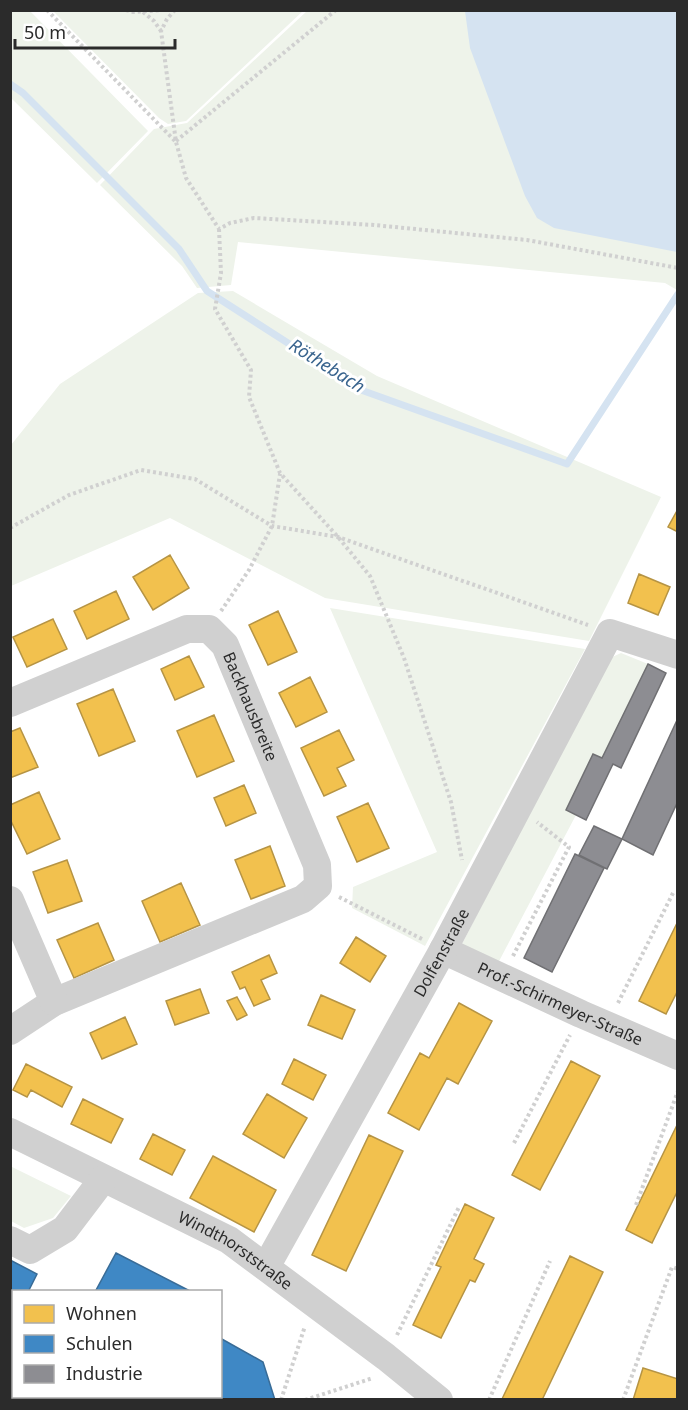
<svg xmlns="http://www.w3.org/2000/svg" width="688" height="1410" font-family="'Noto Sans',sans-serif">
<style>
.green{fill:#eef3ea}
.water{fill:#d5e3f1}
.homes{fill:#f2c14e;stroke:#b69444;stroke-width:1.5}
.schools{fill:#3f88c5;stroke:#396c97;stroke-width:1.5}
.industry{fill:#8d8d92;stroke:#707073;stroke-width:1.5}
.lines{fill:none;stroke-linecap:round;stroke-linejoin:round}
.stream{stroke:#d5e3f1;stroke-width:7}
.path{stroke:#d0d0d0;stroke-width:4;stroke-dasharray:3 3;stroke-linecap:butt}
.minor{stroke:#d0d0d0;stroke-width:28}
.labels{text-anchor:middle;stroke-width:6;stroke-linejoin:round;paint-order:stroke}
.street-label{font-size:16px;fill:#2b2b2b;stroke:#fff}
.water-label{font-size:18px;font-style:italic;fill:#39648e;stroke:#fff}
</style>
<rect width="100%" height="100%" fill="#fff"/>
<path class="green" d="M10,11h20l118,120 -51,52 -86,-85z
M53,11h250l-117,110 -18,3 -9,-6z
M307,11h370v279l-12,-7 -427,-41 -7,43 -34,3 -15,-22 -82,-81 54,-56 33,-6z
M233,291l144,85 284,121 -72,144 -264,-43 -155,-80 -159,68v-141l49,-61 138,-91z
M330,608l255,41 -160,297 -73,-38 1,-21 84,-35z
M621,653l27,11 -46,94 -9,-4 -27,56 10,5 -79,150 -36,-19 147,-287z
M10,1166l61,30 -18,22 -29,10 -13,-7z"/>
<path class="water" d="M465,11h212v241l-123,-24 -17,-10 -12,-22 -55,-148z"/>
<path class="homes" d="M678,509v23l-10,-5z
M170,555l19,33 -36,22 -20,-33z
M639,574l31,13 -12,28 -30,-12z
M116,591l13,28 -42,20 -13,-28z
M278,611l19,41 -29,13 -19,-40z
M53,619l14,30 -40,18 -14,-30z
M189,656l15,31 -29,13 -14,-31z
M310,677l17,35 -31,15 -17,-34z
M113,689l22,52 -36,15 -22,-52z
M214,715l20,46 -37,16 -20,-46z
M20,728l18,39 -28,11v-46z
M339,730l15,30 -17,8 9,18 -22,10 -23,-48z
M244,785l12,28 -30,13 -12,-28z
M39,792l21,47 -33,15 -17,-35v-14z
M368,803l21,45 -32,14 -20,-45z
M270,846l15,40 -34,13 -16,-39z
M67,860l15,41 -34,12 -15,-41z
M181,883l19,42 -40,17 -18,-41z
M678,921v69l-12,24 -27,-13z
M98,923l16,37 -40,18 -17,-38z
M356,937l30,19 -16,26 -30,-19z
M269,955l8,18 -16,7 9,19 -16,7 -9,-19 -5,2 -8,-17z
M200,989l9,24 -34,12 -9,-24z
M321,995l34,15 -13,29 -34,-14z
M237,997l10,18 -10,5 -10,-19z
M459,1003l33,18 -34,63 -11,-6 -28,52 -31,-17 32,-60 9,5z
M125,1017l12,27 -35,15 -12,-26z
M294,1059l32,16 -13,25 -31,-16z
M571,1061l29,15 -60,114 -28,-15z
M26,1064l46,23 -10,20 -31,-17 -4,7 -14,-7z
M267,1094l40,24 -23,40 -41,-24z
M83,1099l40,20 -12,24 -40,-19z
M678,1123v67l-26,53 -26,-13z
M153,1134l32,16 -13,25 -32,-16z
M369,1135l34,16 -57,120 -34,-16z
M213,1156l63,34 -22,42 -64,-34z
M465,1204l29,14 -20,41 10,5 -9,18 -5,-2 -29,58 -28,-13 28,-58 -5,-2z
M570,1256l33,16 -61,128h-39l-1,-1z
M643,1368l35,11v21h-45z"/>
<path class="schools" d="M116,1253l74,38v1h-95z
M10,1260l27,14 -9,18h-14v26l-4,6z
M220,1338l43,24 12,38h-64l-5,-4h14z
M10,1350l4,2v44h86l6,4h-96z"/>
<path class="industry" d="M648,664l18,9 -45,95 -8,-4 -27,56 -20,-10 27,-56 9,4z
M678,718v83l-25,54 -31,-16z
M594,826l28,13 -15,30 -28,-14z
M575,854l29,14 -52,104 -28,-14z"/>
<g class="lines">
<path class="stream" d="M10,84l13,9 156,156 28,42 154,99 206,74 111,-170"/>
<path class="path" d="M47,10l128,131
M126,10l7,2 30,-2
M175,10l-8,9 -6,12 15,111 10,36 33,51 11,-6 24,-5 120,7 153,15 151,28
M143,12l11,9 7,10
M176,141l160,-131
M219,229l2,44 -6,36 36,61 -2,27 31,76 58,64 32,39 34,82 47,144 11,58
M10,528l59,-33 72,-25 54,9 77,47 66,11 250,88
M221,611l28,-41 23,-44 8,-52
M339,897l85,43
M513,956l56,-109 -32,-25
M618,1003l56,-112
M514,1143l56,-108
M636,1205l42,-114
M397,1335l62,-128
M281,1400l24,-74
M305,1400l68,-22
M489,1400l61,-139
M623,1400l49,-133 6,2"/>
<g class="minor">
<path id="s1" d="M10,703l177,-74h22l16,16 92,220 1,21 -15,13 -249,103 -44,29"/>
<path d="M10,900l44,102"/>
<path id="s2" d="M443,950l138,64 97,42"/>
<path id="s3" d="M10,1132l219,108 157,117 53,43"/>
<path d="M10,1240l20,10 35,-21 38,-50"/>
<path id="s4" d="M266,1267l177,-317 167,-317 68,22"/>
</g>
</g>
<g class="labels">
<g class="street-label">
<text dy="6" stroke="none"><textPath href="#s1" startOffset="303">Backhausbreite</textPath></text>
<text dy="6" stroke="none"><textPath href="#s4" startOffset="360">Dolfenstraße</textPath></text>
<text dy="6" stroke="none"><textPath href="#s2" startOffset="129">Prof.-Schirmeyer-Straße</textPath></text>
<text dy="6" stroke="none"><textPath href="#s3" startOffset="255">Windthorststraße</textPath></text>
</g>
<g class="water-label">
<text transform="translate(327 366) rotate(32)" y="6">Röthebach</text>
</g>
</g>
<rect width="688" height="1410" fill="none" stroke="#2b2b2b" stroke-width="24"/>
<rect x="12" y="1290" width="210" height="108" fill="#ffffff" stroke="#aaaaaa" stroke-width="1.5"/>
<rect x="24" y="1305" width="30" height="18" fill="#f2c14e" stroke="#aaaaaa" stroke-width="1.5"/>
<text x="66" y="1320" font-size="18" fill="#2b2b2b">Wohnen</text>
<rect x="24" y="1335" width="30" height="18" fill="#3f88c5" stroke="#aaaaaa" stroke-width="1.5"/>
<text x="66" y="1350" font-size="18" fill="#2b2b2b">Schulen</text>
<rect x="24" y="1365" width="30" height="18" fill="#8d8d92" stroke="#aaaaaa" stroke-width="1.5"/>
<text x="66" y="1380" font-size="18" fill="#2b2b2b">Industrie</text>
<path d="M15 39v9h160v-9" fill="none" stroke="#2b2b2b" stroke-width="3"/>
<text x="24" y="39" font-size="18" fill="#2b2b2b" stroke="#ffffff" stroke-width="4.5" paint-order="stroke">50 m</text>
</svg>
